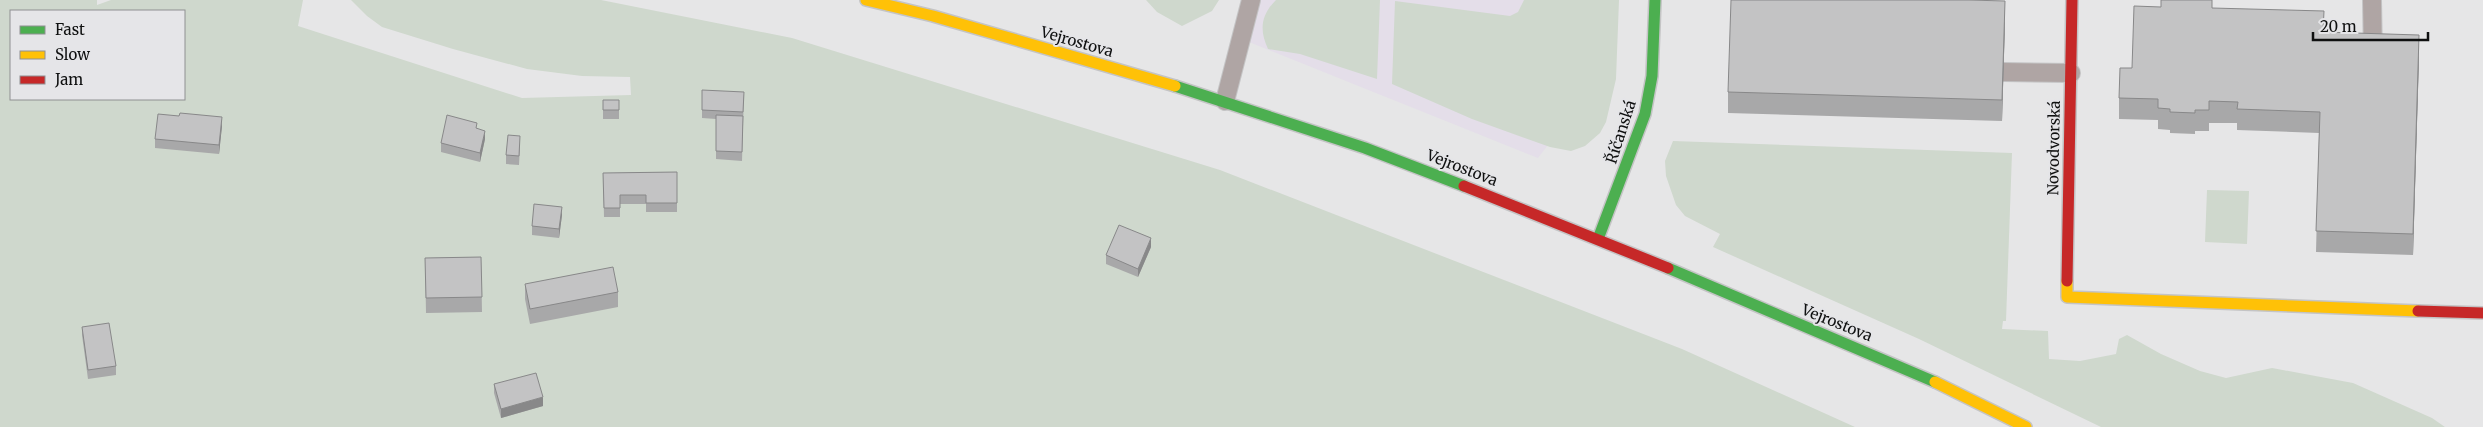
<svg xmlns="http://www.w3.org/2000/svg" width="2483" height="427" font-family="Merriweather,serif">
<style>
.commercial{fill:#e4dee9}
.green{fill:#cfd8cd;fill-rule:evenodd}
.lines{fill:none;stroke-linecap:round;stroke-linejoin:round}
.lane-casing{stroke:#c4c4c5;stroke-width:20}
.fast-casing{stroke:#c4c4c5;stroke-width:14}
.slow-casing{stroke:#c4c4c5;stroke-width:14}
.jam-casing{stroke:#c4c4c5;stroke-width:14}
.lane{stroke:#afa5a4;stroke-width:18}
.fast{stroke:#4caf50;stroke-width:11}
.slow{stroke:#ffc107;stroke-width:11}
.jam{stroke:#c62828;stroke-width:11}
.wall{fill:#a8a8a9}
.shaded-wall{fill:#888889}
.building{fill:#c3c3c4;stroke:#888889}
.labels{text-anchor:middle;stroke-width:4;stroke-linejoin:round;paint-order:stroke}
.street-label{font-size:15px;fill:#0f1010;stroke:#e5e5e8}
</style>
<rect width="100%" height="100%" fill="#e6e6e7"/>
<path class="commercial" d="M1251,0h351l-3,79 -61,79 -289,-116z"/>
<path class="green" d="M0,0h97v5l14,-5h192l-5,26 224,72 109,-3 -1,-18 -48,-1 -55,-7 -74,-20 -71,-22 -15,-11 -16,-16h250l191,38 428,132 462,179 173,78h-1855zM11,11h173v88h-173z
M1146,0h73l-7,11 -30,15 -25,-14z
M1276,0h104l-3,79 -77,-25 -32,-5c-9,-19 -7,-34 8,-49z
M1524,0h95l-3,79 -10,43 -6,11 -15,13 -14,5 -21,-4 -78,-28 -80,-35 3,-83 115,15 8,-4z
M1673,141l339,12 -6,168h-3l-1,8 46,2 1,28 31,2 36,-7 3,-15 8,-4 34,19 39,17 26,7 46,-10 81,15 79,35 13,9h-344l-182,-88 -206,-92 7,-13 -35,-18 -9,-11 -10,-29 -1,-15z
M2207,190l42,1 -2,53 -42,-2z"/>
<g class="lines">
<defs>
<path id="lane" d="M2372,0l1,56
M2003,72l68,1
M1225,101l26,-101"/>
<path id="fast" d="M1175,86l190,62 99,38
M1598,239l47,-125 7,-38 3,-76
M1668,268l267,114"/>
<path id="slow" d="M866,0l67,16 242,70
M2067,281v16l351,14
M1935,382l91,45"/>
<path id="jam" d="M1464,186l204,82
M2067,281l5,-281
M2418,311l65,2"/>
</defs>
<use href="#lane" class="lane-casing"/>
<use href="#fast" class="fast-casing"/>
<use href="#slow" class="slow-casing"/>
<use href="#jam" class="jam-casing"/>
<use href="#lane" class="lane"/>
<use href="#fast" class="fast"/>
<use href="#slow" class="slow"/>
<use href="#jam" class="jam"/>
</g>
<path class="wall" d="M2212,8l112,24 95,25 -6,198 -97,-3 3,-119 -82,-3v-7h-28v8h-14v3l-25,-1v-3l-12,-1v-9l-39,-1v-21l13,-30z
M2005,22l-3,99 -274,-8v-21z
M744,92l-2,69 -26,-2v-40l-14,-1v-8z
M603,100h16v19h-16z
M222,126l-3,28 -64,-6v-9z
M477,128l8,11 -5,23 -39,-10v-9z
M520,145l-1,20 -13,-1v-9z
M677,172v40h-31v-8h-26v13h-16l-1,-44z
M562,215l-3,23 -27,-3v-9z
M1151,247l-13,30 -32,-13v-9z
M481,257l1,55 -56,1 -1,-55z
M525,284l93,8v15l-88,17 -5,-25z
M82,327l34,39v9l-28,4 -6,-44z
M494,384l49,22 -42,12 -7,-25z"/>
<path class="shaded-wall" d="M2005,1v21l-3,99v-21z
M2419,35v22l-6,198v-21z
M222,117v9l-3,28v-9z
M485,131v8l-5,23v-9z
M562,207v8l-3,23v-9z
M1151,238v9l-13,30v-8z
M543,397v9l-42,12v-9z"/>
<path class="building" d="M1731,0h238l36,1 -3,99 -274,-8z
M2161,0h51v8l112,3 -1,21 96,3 -6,199 -97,-3 4,-119 -83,-3 1,-7 -29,-1v9h-14v3l-25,-1v-3l-12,-1v-9l-39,-1 1,-30h12l2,-62 27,1z
M702,90l42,2 -1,20 -41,-2z
M603,100h16v10h-16z
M180,113l42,4 -3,28 -64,-6 3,-25 21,2z
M447,115l30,8 -1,5 9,3 -5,22 -39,-10z
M716,115l27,1 -1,36 -26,-1z
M508,135l12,1 -1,20 -13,-1z
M677,172v31h-31v-8h-26v13h-16l-1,-35z
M534,204l28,3 -3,22 -27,-3z
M1119,225l32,13 -13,31 -32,-14z
M481,257l1,40 -56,1 -1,-40z
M613,267l5,25 -88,17 -5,-25z
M109,323l7,43 -28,4 -6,-43z
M536,373l7,24 -42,12 -7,-25z"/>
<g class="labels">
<g class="street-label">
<text transform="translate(1077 42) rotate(16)" y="5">Vejrostova</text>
<text transform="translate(1621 132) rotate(-72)" y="5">Říčanská</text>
<text transform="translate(2054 148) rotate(-89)" y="5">Novodvorská</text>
<text transform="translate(1462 168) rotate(21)" y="5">Vejrostova</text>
<text transform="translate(1837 323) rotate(22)" y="5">Vejrostova</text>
</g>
</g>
<rect x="10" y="10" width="175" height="90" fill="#e5e5e8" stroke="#8f9092"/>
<rect x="20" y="26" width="25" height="8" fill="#4caf50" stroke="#8f9092"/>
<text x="55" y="35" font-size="15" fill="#0f1010">Fast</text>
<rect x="20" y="51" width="25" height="8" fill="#ffc107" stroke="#8f9092"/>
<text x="55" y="60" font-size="15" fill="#0f1010">Slow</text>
<rect x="20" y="76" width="25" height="8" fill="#c62828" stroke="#8f9092"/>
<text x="55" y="85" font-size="15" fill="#0f1010">Jam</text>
<path d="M2313 32v8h115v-8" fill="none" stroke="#0f1010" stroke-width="2.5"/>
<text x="2320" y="32" font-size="15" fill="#0f1010" stroke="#e5e5e8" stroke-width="4" paint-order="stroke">20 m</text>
</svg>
